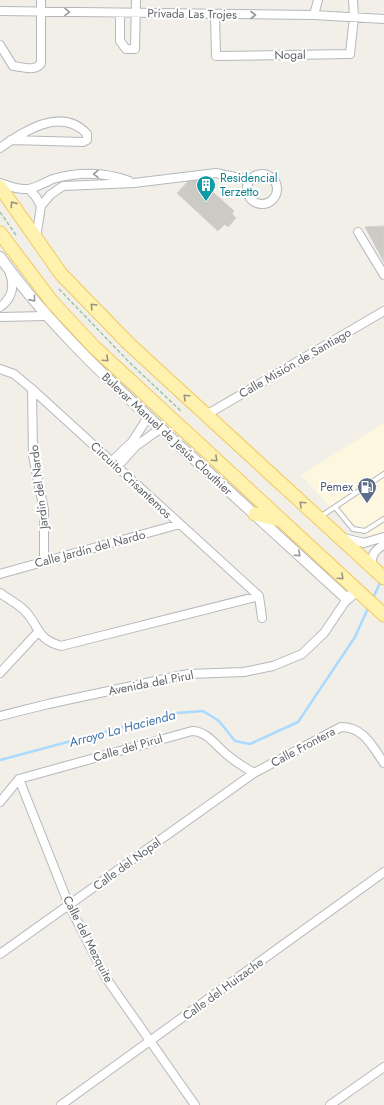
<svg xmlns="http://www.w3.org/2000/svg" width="384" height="1105" font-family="Jost,sans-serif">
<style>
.commercial{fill:#fef7e0}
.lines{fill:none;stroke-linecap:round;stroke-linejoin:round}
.stream{stroke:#aadaff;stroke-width:2.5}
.building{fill:#cccac5;stroke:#d6d1c6}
.service-casing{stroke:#b5b8bc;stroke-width:6}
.minor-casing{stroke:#b5b8bc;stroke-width:10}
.tertiary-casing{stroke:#b5b8bc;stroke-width:12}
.primary-casing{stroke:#f2c960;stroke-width:15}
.path{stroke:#9cc7a9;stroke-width:1.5;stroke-dasharray:4 2;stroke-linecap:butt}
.service{stroke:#fff;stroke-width:4}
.minor{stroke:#fff;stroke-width:8}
.tertiary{stroke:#fff;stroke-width:10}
.primary{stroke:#fff2af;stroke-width:13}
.oneway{stroke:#979a9d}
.oneway2{stroke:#979581}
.labels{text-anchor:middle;stroke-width:4;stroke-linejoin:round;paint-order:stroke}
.street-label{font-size:12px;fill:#5f6368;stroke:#fff}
.culture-label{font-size:12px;fill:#0d838f;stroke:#fff;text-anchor:start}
.service-label{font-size:12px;fill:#4e5e75;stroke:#fff;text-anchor:end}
.water-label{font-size:13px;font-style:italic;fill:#4174aa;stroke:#fff}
</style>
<rect width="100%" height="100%" fill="#f1efe8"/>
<path class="commercial" d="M384,423v109l-15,4 -20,-8 -48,-53z"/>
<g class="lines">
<path class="stream" d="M373,598l8,-17
M0,760l176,-47 27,-2 16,10 16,20 15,3 48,-22 57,-85 14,-31"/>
</g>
<path class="building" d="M194,175l40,36 -2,3 4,4 -8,9 -3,-3 -7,7 -41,-38z
M384,226v36l-19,-35z"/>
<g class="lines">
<defs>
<path id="service" d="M335,507l18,22 12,2 19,-12
M320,517l64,-43"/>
<path id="minor" d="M0,11l314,4 70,4
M120,13v28l6,8h9l1,-49
M215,15l1,41 134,-2 4,-37 -1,-17
M314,15l4,-15
M0,45l13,21c9,1 23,6 28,-3v-63
M0,148c24,-17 62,-42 87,-14v6l-4,2 -72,-2
M247 189a15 15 0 1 1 30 0a15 15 0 1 1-30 0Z
M0,183c9,3 17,7 27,6 8,0 18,-7 26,-10 25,-7 52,-7 76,2
M29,189l7,8 5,9
M358,232l26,43
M36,238l5,-32 9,-11 13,-9 71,-3 82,-10 33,7
M0,307c13,-9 15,-22 9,-36
M0,317l46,-1
M0,369l14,5 18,15 227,207 3,22
M32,389l1,67 11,54v52
M206,415l178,-104
M112,461l20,-19 16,-25
M117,467l19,-21 25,-18
M344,538l20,5 20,-6
M372,568c-1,-12 1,-17 12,-23
M0,574l180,-50
M0,593c8,6 19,11 26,19 14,16 11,27 35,34l198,-50
M0,673l39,-42
M0,716l48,-12 140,-30 56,-2 29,-6 29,-12 22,-21 23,-34
M19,779l50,126 37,73 89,127
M0,802l19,-23 173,-48c16,0 25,17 38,26 7,6 16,11 24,16
M0,954l254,-181 87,-46c23,0 31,19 43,36
M61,1105l323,-233
M330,1105l54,-38"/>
<path id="tertiary" d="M0,257c52,72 117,131 182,191 55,50 110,100 165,151l9,-8"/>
<path id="primary" d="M0,187l61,87 68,70 255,234
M0,233l53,70 41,44 290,268
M255,514l25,6"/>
</defs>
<use href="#service" class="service-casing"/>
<use href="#minor" class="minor-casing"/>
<use href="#tertiary" class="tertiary-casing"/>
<use href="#primary" class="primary-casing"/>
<path class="path" d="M0,212l16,23
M59,289l71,74 51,48"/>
<use href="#service" class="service"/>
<use href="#minor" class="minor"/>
<use href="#tertiary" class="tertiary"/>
<use href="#primary" class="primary"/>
</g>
<defs><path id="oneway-chevron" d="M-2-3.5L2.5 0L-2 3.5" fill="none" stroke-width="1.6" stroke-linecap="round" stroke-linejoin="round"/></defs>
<g class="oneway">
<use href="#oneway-chevron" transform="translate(67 12) rotate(1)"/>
<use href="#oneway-chevron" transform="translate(253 15)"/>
<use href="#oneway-chevron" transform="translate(96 174) rotate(179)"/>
<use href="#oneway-chevron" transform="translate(33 299) rotate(51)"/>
<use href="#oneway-chevron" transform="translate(298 554) rotate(42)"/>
</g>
<g class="oneway2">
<use href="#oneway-chevron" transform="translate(13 204) rotate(-125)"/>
<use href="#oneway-chevron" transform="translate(93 306) rotate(-134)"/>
<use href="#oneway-chevron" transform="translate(106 359) rotate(43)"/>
<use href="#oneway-chevron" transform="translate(186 397) rotate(-137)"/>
<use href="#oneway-chevron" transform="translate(215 459) rotate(43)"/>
<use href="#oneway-chevron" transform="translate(302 504) rotate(-137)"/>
<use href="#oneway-chevron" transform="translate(341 577) rotate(43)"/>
</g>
<defs>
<symbol id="building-pin" viewBox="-11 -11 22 30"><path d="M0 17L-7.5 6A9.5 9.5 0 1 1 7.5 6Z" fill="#0f9aa8" stroke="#fff"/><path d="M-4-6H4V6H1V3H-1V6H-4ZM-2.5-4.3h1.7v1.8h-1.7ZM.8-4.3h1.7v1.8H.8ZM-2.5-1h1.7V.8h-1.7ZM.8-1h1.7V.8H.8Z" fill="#fff"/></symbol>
<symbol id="fuel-pin" viewBox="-11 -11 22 30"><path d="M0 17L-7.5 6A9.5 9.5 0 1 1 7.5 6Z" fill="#5c6f8a" stroke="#fff"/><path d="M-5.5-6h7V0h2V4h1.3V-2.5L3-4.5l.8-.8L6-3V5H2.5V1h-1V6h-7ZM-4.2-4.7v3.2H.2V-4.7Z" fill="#fff"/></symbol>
</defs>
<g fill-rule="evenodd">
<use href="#building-pin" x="195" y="174" width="22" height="30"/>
<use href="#fuel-pin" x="356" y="476" width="22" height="30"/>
</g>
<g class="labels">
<g class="street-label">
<text transform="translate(192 14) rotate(1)" y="4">Privada Las Trojes</text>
<text transform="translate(290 55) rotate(-1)" y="4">Nogal</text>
<text transform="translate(295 363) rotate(-30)" y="4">Calle Misión de Santiago</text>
<text transform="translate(167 434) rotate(43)" y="4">Bulevar Manuel de Jesús Clouthier</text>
<text transform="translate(131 480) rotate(43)" y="4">Circuito Crisantemos</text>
<text transform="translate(39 487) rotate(-97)" y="4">Jardín del Nardo</text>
<text transform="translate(90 549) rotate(-15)" y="4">Calle Jardín del Nardo</text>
<text transform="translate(151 683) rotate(-11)" y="4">Avenida del Pirul</text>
<text transform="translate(303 747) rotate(-28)" y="4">Calle Frontera</text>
<text transform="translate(128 748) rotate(-16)" y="4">Calle del Pirul</text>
<text transform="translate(127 864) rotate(-36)" y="4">Calle del Nopal</text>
<text transform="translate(88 939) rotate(63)" y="4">Calle del Mezquite</text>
<text transform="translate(223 989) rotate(-36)" y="4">Calle del Huizache</text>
</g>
<g class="culture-label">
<text x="220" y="182">Residencial<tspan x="220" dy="14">Terzetto</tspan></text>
</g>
<g class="service-label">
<text x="353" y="491">Pemex</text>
</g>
<g class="water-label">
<text transform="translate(122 728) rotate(-15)" y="5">Arroyo La Hacienda</text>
</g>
</g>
</svg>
